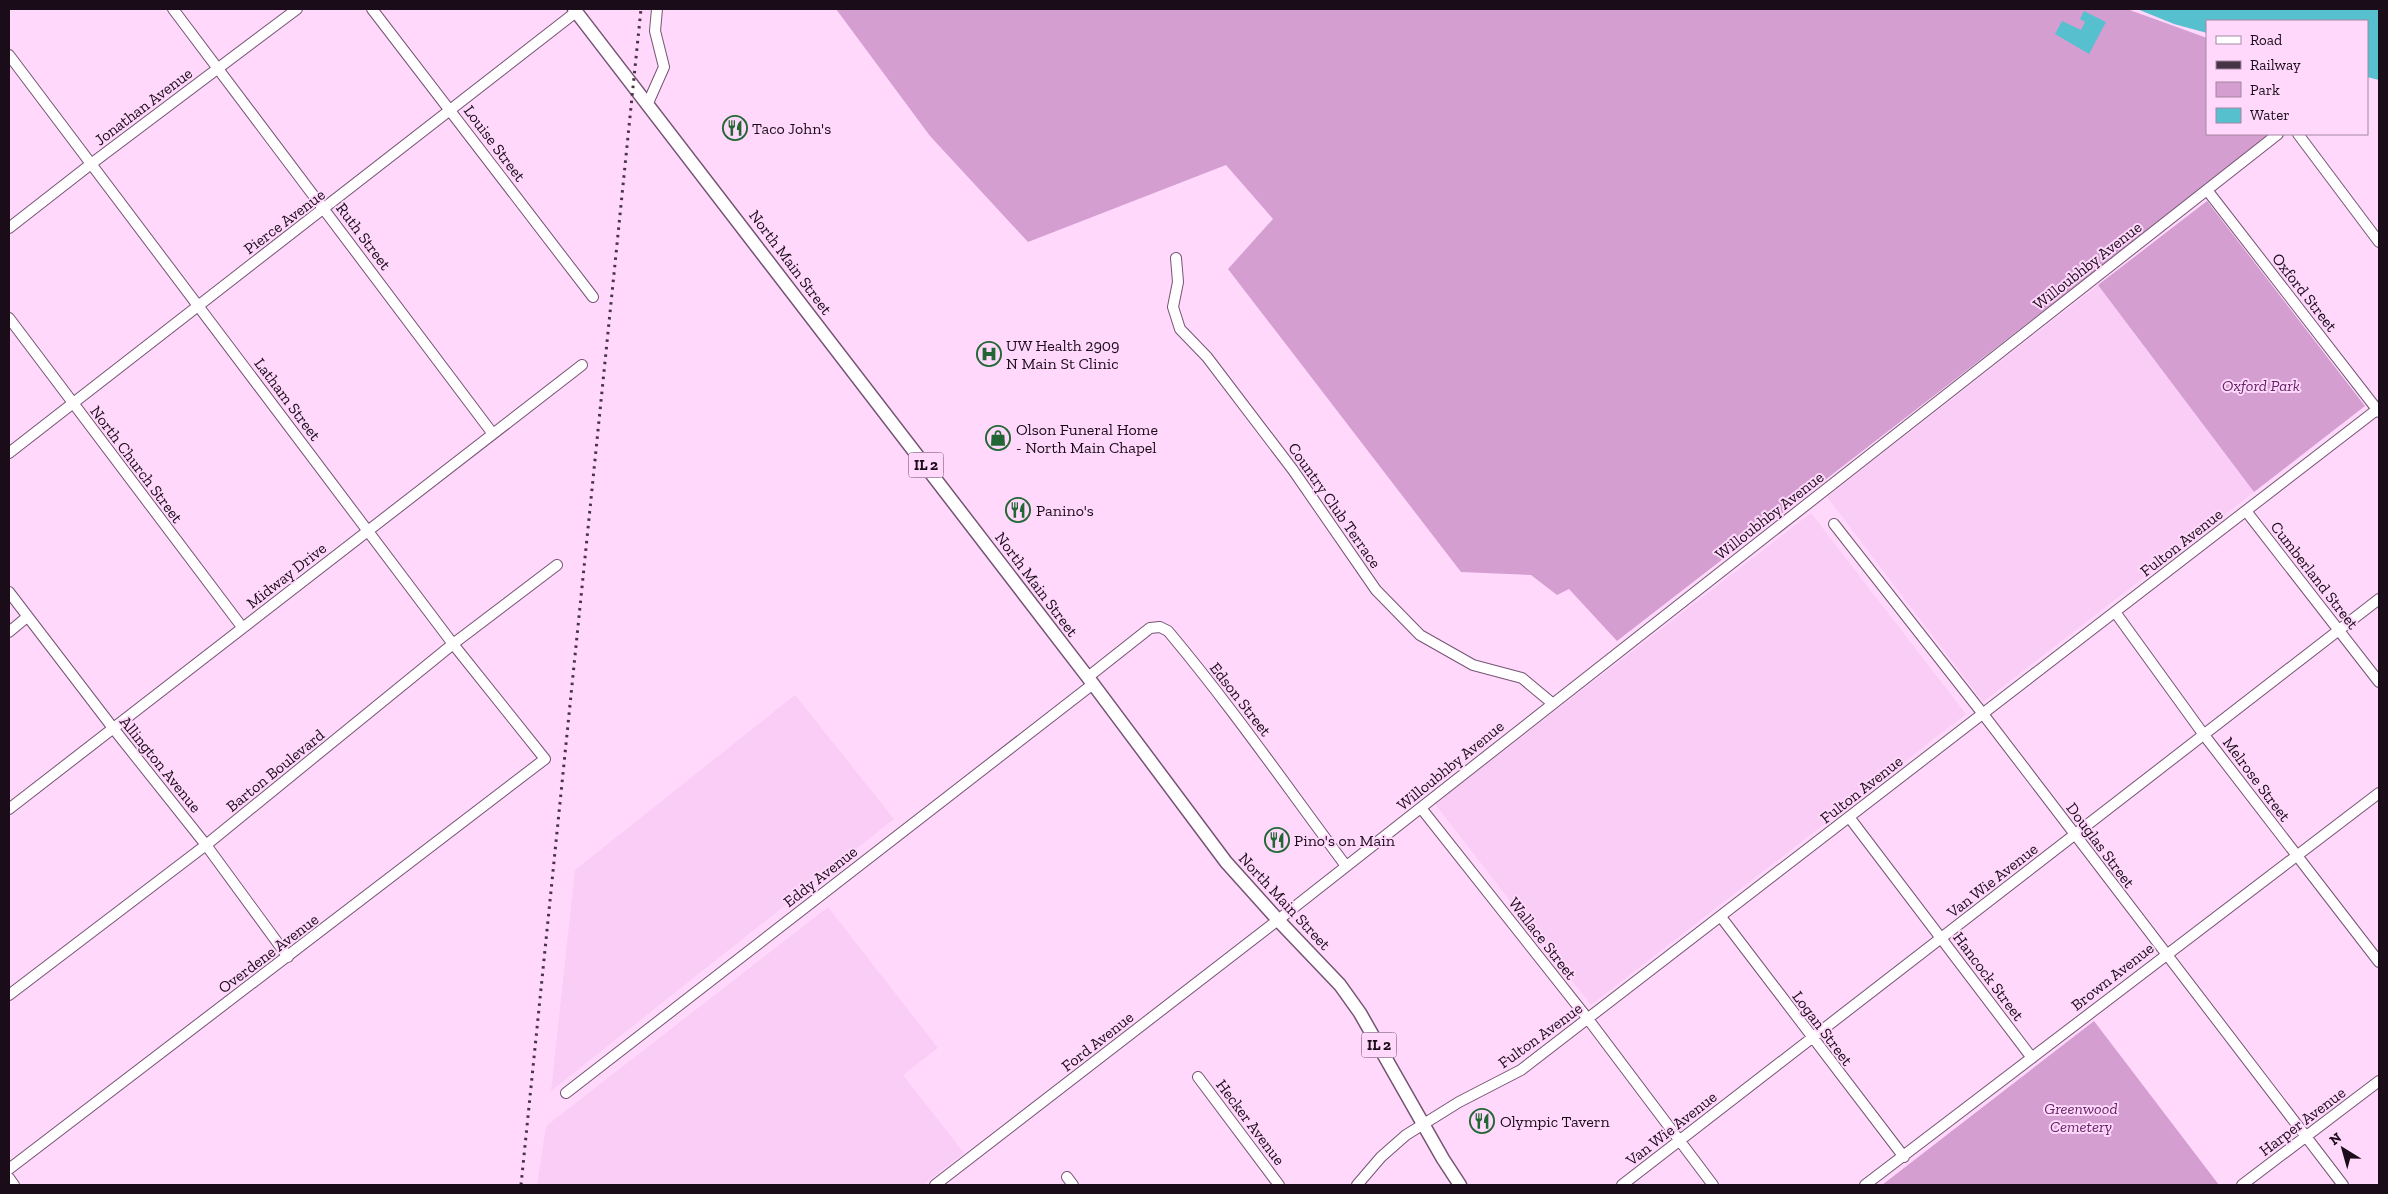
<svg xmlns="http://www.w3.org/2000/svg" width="2388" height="1194" font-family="'Zilla Slab',serif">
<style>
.built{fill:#facdf7}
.green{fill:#d49ed1}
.water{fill:#56c0cf}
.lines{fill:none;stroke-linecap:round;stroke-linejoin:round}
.minor-casing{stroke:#755473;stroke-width:12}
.major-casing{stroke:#755473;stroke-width:15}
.minor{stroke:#fff;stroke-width:10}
.major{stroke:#fff;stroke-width:12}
.rail{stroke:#463345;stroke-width:3;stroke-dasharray:2.5 5;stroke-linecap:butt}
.labels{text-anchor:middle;stroke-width:4;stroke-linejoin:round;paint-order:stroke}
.shield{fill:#ffd8fc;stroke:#5f495d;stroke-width:1}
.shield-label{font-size:15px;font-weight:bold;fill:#1a0c19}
.street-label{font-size:16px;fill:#1a0c19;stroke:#ffd8fc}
.poi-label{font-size:16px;fill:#1a0c19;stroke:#ffd8fc;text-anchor:start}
.park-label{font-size:16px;font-style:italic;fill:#662365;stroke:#ffd8fc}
</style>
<rect width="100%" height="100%" fill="#ffd8fc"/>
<path class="built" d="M2098,285l156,207 -271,210 -156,-205z
M1811,513l155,201 -375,291 -156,-201z
M795,695l99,124 -343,272 24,-221z
M828,907l110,141 -35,27 61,78 -41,32h-386l9,-59z"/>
<path class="green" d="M836,9h1291l80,29v96h65l-655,507 -48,-52 -12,6 -26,-20 -70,-3 -233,-303 45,-50 -47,-54 -198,77 -98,-106z
M2207,201l158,205 -111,86 -156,-207z
M2094,1021l125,164h-337z"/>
<path class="water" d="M2137,9h242v71l-12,-3v-56h-160v12l-33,-9z
M2084,11l22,11 -17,32 -34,-20 7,-13 19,9 4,-8 -5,-3z"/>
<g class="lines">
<defs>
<path id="minor" d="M173,9l320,425
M372,9l221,288
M9,55l444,589 92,115 -536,410
M648,103l16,-36 -9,-36 2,-22
M2298,134l81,108
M2207,190l172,222
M9,228l82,-64 206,-155
M1176,258l2,24 -5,25 7,22 27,28 86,113 83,120 44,45 53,30 49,13 30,25
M9,318l233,309
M9,453l567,-441
M2246,511l133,171
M1834,524l149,190 360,471
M9,592l104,136 93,117 82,112
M2115,612l89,123 175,227
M9,632l18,-15
M1088,677l62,-49 10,-1 8,4c63,75 119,156 178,235
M1421,808l167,211 125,166
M9,809l573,-444
M1849,817l183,241
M1721,917l183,240
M9,995l197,-150 247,-201 104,-79
M1198,1077l81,108
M566,1093l527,-409
M1067,1177l6,8
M9,1178l5,7
M935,1185l343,-265 1000,-786
M1357,1185l24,-28 25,-22 53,-33 62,-32 858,-662
M1622,1185l757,-586
M1865,1185l514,-392
M2242,1185l137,-104"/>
<path id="major" d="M574,9l519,675 133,178 52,58 62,65 20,28 83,146 17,26"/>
</defs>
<use href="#minor" class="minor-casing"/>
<use href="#major" class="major-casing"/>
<use href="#minor" class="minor"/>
<use href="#major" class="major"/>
<path class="rail" d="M521,1185l120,-1176"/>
</g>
<defs>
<symbol id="restaurant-ring" viewBox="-11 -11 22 22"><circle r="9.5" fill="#ffd8fc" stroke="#226733" stroke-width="1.5"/><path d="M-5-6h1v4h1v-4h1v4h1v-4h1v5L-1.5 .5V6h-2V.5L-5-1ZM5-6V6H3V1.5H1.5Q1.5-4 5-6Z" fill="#226733"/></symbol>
<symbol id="hospital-ring" viewBox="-11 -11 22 22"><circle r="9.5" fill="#ffd8fc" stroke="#226733" stroke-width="1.5"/><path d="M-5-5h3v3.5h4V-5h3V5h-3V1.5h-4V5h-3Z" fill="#226733"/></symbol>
<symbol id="shop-ring" viewBox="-11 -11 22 22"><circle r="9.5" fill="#ffd8fc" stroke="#226733" stroke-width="1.5"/><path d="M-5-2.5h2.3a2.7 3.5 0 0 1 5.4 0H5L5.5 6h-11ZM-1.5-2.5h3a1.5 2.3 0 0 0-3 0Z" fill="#226733"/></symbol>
</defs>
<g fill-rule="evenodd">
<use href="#restaurant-ring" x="721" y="114" width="28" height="28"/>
<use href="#hospital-ring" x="975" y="340" width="28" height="28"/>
<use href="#shop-ring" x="984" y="424" width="28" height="28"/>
<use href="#restaurant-ring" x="1004" y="496" width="28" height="28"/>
<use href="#restaurant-ring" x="1263" y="826" width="28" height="28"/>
<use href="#restaurant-ring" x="1468" y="1107" width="28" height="28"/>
</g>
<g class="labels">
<g class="shield">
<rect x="908.5" y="452.5" width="35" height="25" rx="4"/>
<rect x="1361.5" y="1032.5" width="35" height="25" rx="4"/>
</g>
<g class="shield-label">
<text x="926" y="470">IL 2</text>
<text x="1379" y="1050">IL 2</text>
</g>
<g class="street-label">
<text transform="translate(143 106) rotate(-37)" y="6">Jonathan Avenue</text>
<text transform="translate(495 143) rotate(53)" y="6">Louise Street</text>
<text transform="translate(284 221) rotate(-37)" y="6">Pierce Avenue</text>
<text transform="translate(364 236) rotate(53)" y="6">Ruth Street</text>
<text transform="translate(791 262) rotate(53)" y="6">North Main Street</text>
<text transform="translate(2087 265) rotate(-38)" y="6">Willoubhby Avenue</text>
<text transform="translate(2305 292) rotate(52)" y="6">Oxford Street</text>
<text transform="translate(288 399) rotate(53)" y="6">Latham Street</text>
<text transform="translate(137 464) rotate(53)" y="6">North Church Street</text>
<text transform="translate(1335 505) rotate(55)" y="6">Country Club Terrace</text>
<text transform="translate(1769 515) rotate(-38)" y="6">Willoubhby Avenue</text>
<text transform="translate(2181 542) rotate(-38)" y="6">Fulton Avenue</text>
<text transform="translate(286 575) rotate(-38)" y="6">Midway Drive</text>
<text transform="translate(2315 575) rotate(52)" y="6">Cumberland Street</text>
<text transform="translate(1037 584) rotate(53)" y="6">North Main Street</text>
<text transform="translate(1241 699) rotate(52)" y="6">Edson Street</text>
<text transform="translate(161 764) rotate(51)" y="6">Allington Avenue</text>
<text transform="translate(1450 765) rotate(-39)" y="6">Willoubhby Avenue</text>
<text transform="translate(275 770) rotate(-39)" y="6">Barton Boulevard</text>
<text transform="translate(2257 779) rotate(53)" y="6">Melrose Street</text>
<text transform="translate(1861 789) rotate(-38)" y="6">Fulton Avenue</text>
<text transform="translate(2101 845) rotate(53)" y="6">Douglas Street</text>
<text transform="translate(820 876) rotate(-38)" y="6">Eddy Avenue</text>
<text transform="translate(1992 880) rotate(-38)" y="6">Van Wie Avenue</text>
<text transform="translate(1285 901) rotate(47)" y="6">North Main Street</text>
<text transform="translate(1543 938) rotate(52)" y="6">Wallace Street</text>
<text transform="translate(268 953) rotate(-37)" y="6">Overdene Avenue</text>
<text transform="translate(1989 976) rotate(53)" y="6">Hancock Street</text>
<text transform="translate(2112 976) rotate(-38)" y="6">Brown Avenue</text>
<text transform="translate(1823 1028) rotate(53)" y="6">Logan Street</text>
<text transform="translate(1540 1035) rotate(-36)" y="6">Fulton Avenue</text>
<text transform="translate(1097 1041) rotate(-38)" y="6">Ford Avenue</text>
<text transform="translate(2302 1121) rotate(-37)" y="6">Harper Avenue</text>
<text transform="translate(1251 1122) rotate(53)" y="6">Hecker Avenue</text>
<text transform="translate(1671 1128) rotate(-38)" y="6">Van Wie Avenue</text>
</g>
<g class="poi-label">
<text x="752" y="134">Taco John's</text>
<text x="1006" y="351">UW Health 2909<tspan x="1006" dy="18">N Main St Clinic</tspan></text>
<text x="1016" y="435">Olson Funeral Home<tspan x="1016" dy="18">- North Main Chapel</tspan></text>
<text x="1036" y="516">Panino's</text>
<text x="1294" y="846">Pino's on Main</text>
<text x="1500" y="1127">Olympic Tavern</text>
</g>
<g class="park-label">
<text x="2261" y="391">Oxford Park</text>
<text x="2081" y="1114">Greenwood<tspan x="2081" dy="18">Cemetery</tspan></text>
</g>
</g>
<rect width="2388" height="1194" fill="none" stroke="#1a0c19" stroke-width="20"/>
<rect x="2206" y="20" width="162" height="115" fill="#ffd8fc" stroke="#a386a1"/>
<rect x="2216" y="36" width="25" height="8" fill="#ffffff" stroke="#a386a1"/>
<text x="2250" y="45" font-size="15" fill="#1a0c19">Road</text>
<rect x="2216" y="61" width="25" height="8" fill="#463345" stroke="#a386a1"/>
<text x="2250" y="70" font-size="15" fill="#1a0c19">Railway</text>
<rect x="2216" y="82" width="25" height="15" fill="#d49ed1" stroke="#a386a1"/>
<text x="2250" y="95" font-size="15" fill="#1a0c19">Park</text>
<rect x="2216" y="108" width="25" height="15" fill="#56c0cf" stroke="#a386a1"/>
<text x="2250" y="120" font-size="15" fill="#1a0c19">Water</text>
<g transform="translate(2343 1149) rotate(323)" stroke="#ffd8fc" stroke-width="4" paint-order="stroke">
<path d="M0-4L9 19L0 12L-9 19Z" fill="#1a0c19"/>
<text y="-8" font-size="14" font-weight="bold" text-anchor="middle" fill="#1a0c19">N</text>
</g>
</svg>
